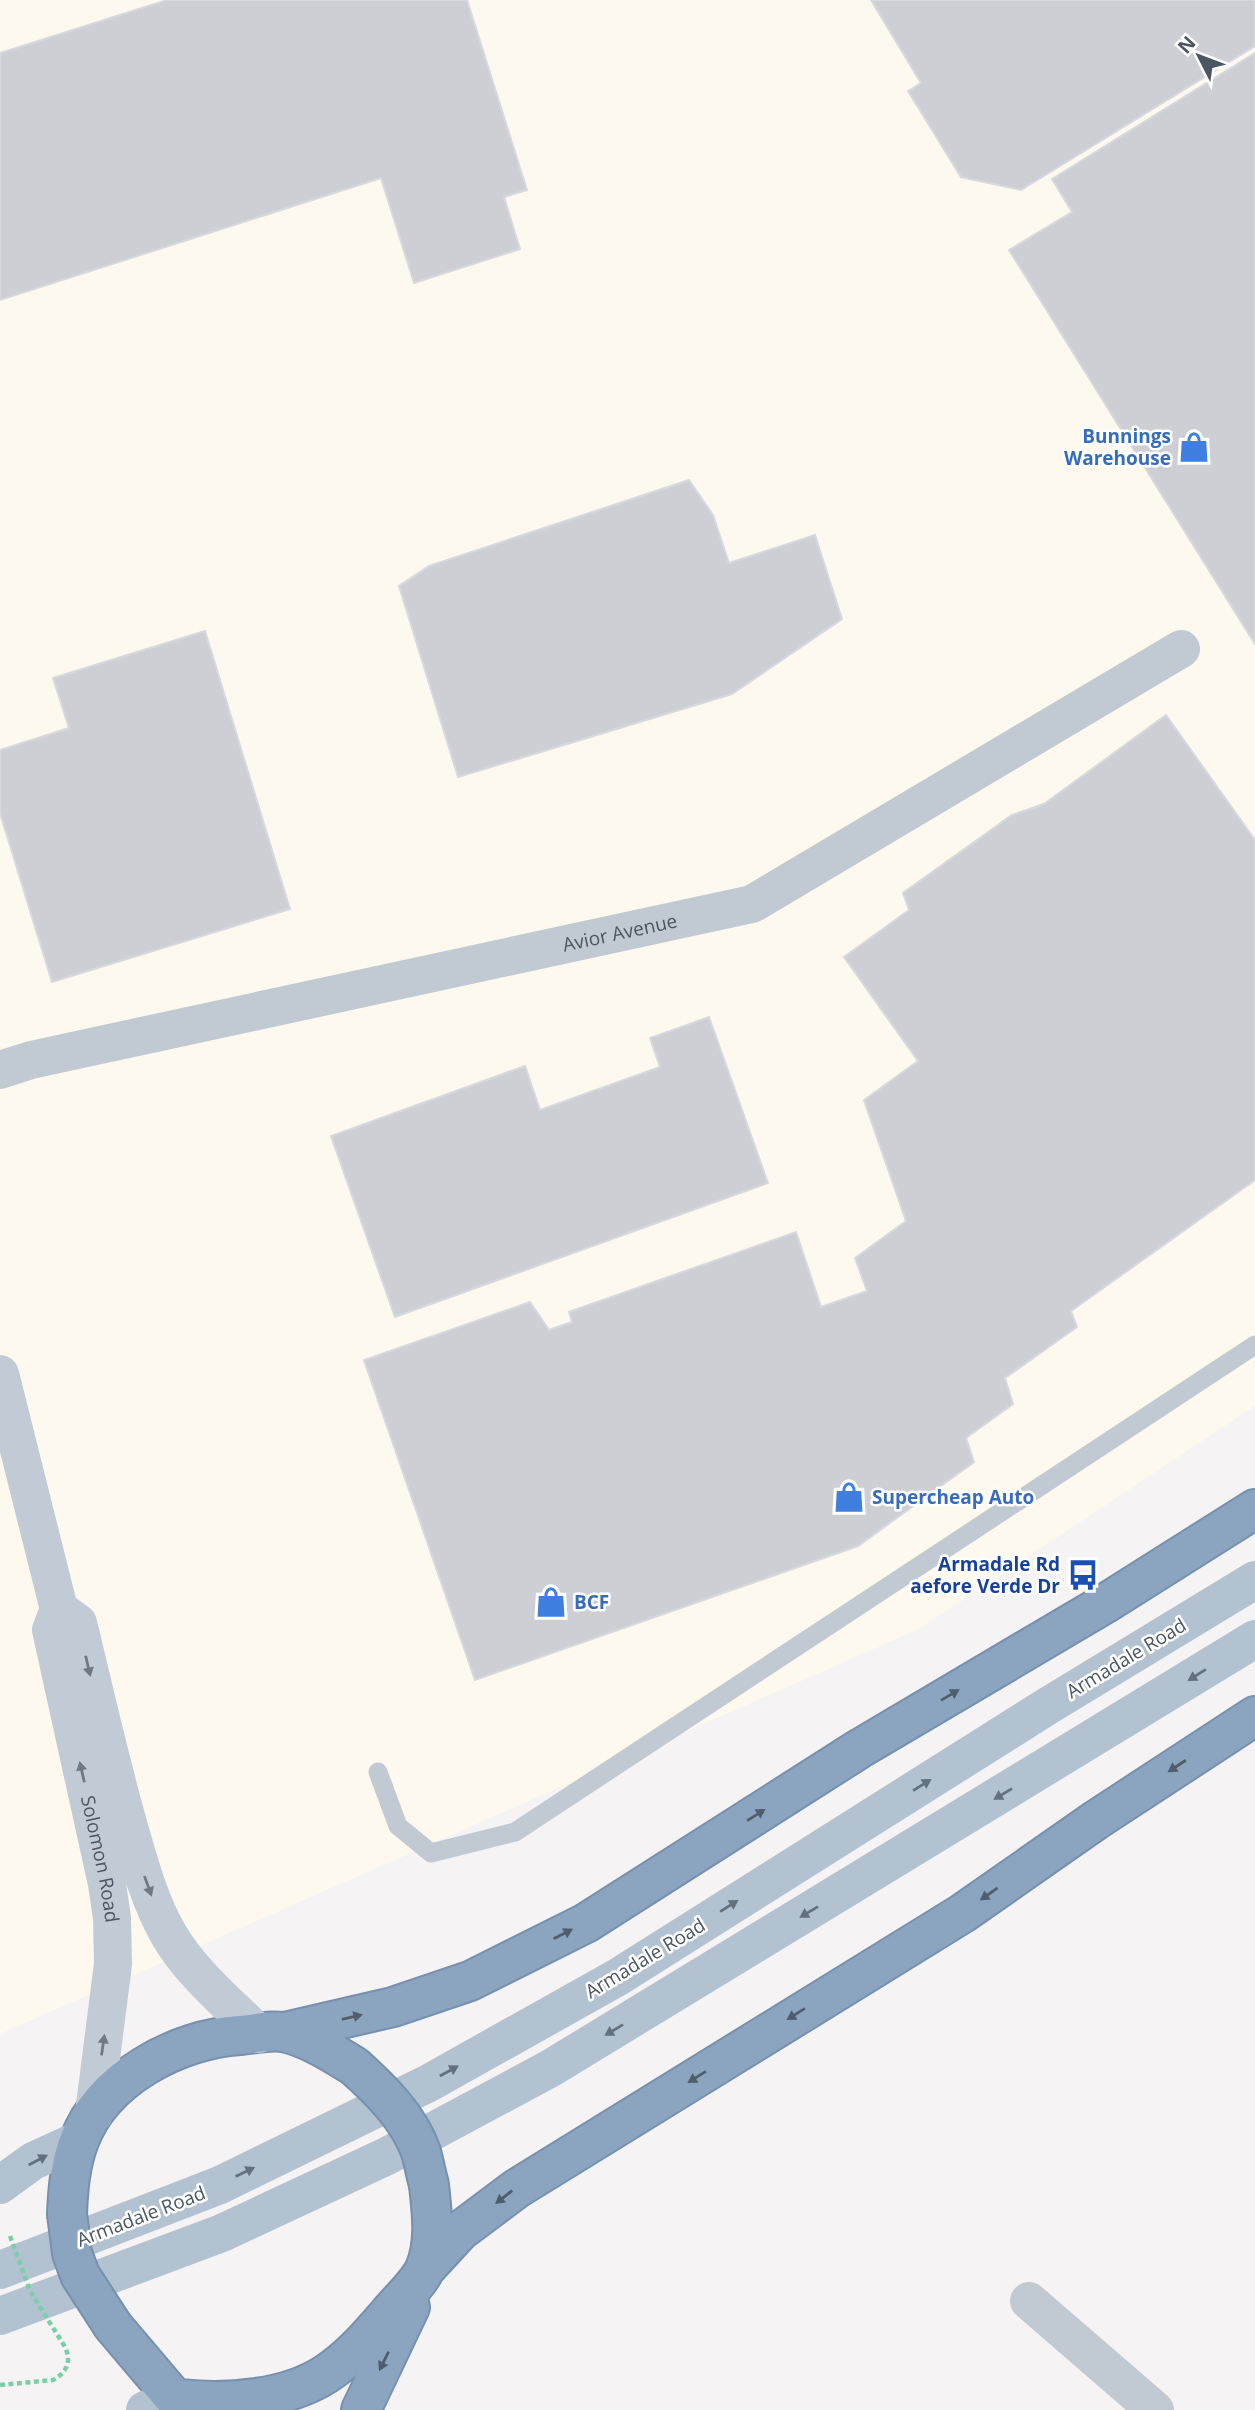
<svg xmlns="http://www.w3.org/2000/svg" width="1255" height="2410" font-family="'Open Sans',sans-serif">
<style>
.commercial{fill:#fdf9ef}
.building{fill:#cdcfd5;stroke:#d7d9de;stroke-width:2}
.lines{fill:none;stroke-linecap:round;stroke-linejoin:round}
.highway-casing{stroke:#7690ad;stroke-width:42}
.path{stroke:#7ad0a6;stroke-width:4.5;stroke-dasharray:5 3.5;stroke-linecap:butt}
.lane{stroke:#c1cad2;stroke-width:19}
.street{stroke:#c1cad2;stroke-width:38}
.secondary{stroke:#c1cbd6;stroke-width:38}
.primary{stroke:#b3c2d1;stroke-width:38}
.highway{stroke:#8ba5c1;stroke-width:38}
.highway-bridge-casing{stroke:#7690ad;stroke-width:42;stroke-linecap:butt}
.path-bridge{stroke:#7ad0a6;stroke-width:4.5;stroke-dasharray:5 3.5;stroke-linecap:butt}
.highway-bridge{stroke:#8ba5c1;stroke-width:38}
.oneway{fill:#6e7984}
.oneway2{fill:#64717d}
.oneway3{fill:#505e6b}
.labels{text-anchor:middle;stroke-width:5;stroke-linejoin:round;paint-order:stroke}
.shop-label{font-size:19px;font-weight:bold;fill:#366cbe;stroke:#fff;text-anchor:start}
.street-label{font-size:19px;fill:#4a5661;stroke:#fff}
.transit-label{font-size:19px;font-weight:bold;fill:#164399;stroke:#fff;text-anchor:end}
</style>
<rect width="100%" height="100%" fill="#f5f3f3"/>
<path class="commercial" d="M0,0h1255v1406l-336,223 -919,405z"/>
<path class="building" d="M167,0h300l60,190 -23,7 16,52 -106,34 -33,-105 -381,122v-247z
M871,0h384v46l-234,144 -60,-13 -53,-86 13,-8z
M1255,53v591l-246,-394 63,-38 -20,-33z
M689,480l24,35 16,48 86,-28 27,84 -110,75 -274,83 -59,-191 30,-20z
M205,631l85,278 -238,73 -52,-169v-63l69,-22 -16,-50z
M1166,715l89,125v340l-184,131 6,16 -72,51 8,26 -47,34 8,24 -116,84 -383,134 -111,-320 166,-58 19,28 23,-8 -3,-10 227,-80 25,75 46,-16 -12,-33 51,-37 -42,-121 54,-39 -74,-104 65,-47 -6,-17 109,-78 32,-11z
M709,1017l59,166 -373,134 -64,-181 194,-70 15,44 120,-43 -10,-29z"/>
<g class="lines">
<defs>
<path id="highway" d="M285,2032l108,-25 77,-26 116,-58 273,-174 247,-146 149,-94
M67,2214c1,-25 3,-49 12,-73 23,-62 98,-102 161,-106 14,-1 34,-6 47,-2 24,6 47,21 67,33
M425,2269l35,-38 56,-42 447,-276 133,-93 159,-104
M113,2326l61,72 7,1c45,5 105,1 145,-25 25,-16 46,-41 65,-63 11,-13 27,-27 34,-42 11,-27 7,-56 4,-84
M361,2410l49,-103"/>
</defs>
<use href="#highway" class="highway-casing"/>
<path class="path" d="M0,2385l53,-5c17,-9 19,-23 9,-38"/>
<path class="lane" d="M378,1772l20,54 33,27 84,-21 740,-487"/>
<g class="street">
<path id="s1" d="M0,1070l31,-10 721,-156 429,-255"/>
<path d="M1029,2301l126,109"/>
</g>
<g class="secondary">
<path id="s2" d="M0,1374l59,235 -8,21 56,254 5,34 1,46 -19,149"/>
<path d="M59,1609l19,14c16,66 31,132 49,197 11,38 22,81 42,115 22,38 59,68 90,99"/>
</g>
<path class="primary" d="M0,2185l33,-24 46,-21
M0,2270l220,-85 209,-102 189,-106 428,-270 209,-127
M0,2316l222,-83 165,-77 164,-88 704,-429
M145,2410l29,-12"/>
<use href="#highway" class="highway"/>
<defs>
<path id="highway-bridge" d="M354,2066c27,24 55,52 67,86 3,11 5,22 8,33
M67,2214l5,39 8,22 33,51"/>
</defs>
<use href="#highway-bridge" class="highway-bridge-casing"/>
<path class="path-bridge" d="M10,2236l20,55 32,51"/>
<use href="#highway-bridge" class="highway-bridge"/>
</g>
<defs><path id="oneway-solid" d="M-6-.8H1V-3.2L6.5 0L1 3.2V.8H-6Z" transform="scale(1.75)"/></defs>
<g class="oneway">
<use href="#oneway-solid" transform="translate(88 1666) rotate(77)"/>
<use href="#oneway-solid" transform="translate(82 1772) rotate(-103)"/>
<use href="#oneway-solid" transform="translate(148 1886) rotate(70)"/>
<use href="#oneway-solid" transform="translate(103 2045) rotate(-82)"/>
</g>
<g class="oneway2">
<use href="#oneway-solid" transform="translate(1197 1675) rotate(148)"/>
<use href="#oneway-solid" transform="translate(922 1785) rotate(-32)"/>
<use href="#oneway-solid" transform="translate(1003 1794) rotate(149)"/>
<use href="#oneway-solid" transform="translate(729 1906) rotate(-32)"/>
<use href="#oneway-solid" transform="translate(809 1912) rotate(149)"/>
<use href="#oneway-solid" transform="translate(614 2030) rotate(149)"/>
<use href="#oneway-solid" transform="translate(449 2071) rotate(-29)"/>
<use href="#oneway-solid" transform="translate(38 2160) rotate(-28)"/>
<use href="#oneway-solid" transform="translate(245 2172) rotate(-26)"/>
</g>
<g class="oneway3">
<use href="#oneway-solid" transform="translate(950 1695) rotate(-31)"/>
<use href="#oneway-solid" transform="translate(1177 1766) rotate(147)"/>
<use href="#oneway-solid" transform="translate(756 1815) rotate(-32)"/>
<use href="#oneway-solid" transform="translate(989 1894) rotate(145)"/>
<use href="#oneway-solid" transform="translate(563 1934) rotate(-27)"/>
<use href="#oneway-solid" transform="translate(796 2014) rotate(148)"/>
<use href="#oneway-solid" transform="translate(352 2017) rotate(-13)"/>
<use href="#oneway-solid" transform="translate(697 2077) rotate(148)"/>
<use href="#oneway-solid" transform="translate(504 2197) rotate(142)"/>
<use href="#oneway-solid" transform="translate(384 2361) rotate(116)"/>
</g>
<defs>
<symbol id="shop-bare" viewBox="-9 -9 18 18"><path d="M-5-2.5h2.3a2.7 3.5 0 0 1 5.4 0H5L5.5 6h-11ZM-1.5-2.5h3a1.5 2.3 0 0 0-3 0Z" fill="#3f7fe0" stroke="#fff" stroke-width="2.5" paint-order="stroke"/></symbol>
<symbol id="bus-bare" viewBox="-9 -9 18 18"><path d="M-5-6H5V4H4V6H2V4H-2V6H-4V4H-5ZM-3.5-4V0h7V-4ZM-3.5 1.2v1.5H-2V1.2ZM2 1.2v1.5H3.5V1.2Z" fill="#1a4fb4" stroke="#fff" stroke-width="2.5" paint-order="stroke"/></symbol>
</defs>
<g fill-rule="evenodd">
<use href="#shop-bare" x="1172" y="425" width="44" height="44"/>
<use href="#shop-bare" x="827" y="1475" width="44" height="44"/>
<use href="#bus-bare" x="1061" y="1553" width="44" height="44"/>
<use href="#shop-bare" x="529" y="1580" width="44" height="44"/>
</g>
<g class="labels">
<g class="shop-label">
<text x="1171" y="443" text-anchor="end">Bunnings<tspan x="1171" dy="22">Warehouse</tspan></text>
<text x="872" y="1504">Supercheap Auto</text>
<text x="574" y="1609">BCF</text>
</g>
<g class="street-label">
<text dy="7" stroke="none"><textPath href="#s1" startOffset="635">Avior Avenue</textPath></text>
<text transform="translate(1126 1658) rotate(-31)" y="7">Armadale Road</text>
<text dy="7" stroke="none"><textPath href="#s2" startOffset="499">Solomon Road</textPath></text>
<text transform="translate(645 1958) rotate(-31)" y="7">Armadale Road</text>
<text transform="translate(141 2216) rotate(-21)" y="7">Armadale Road</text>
</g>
<g class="transit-label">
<text x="1060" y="1571">Armadale Rd<tspan x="1060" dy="22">aefore Verde Dr</tspan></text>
</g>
</g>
<g transform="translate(1199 56) rotate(312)" stroke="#ffffff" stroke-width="5" paint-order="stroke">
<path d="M0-5L12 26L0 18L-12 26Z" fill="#4a5661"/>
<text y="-10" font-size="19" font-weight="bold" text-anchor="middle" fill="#4a5661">N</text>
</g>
</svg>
